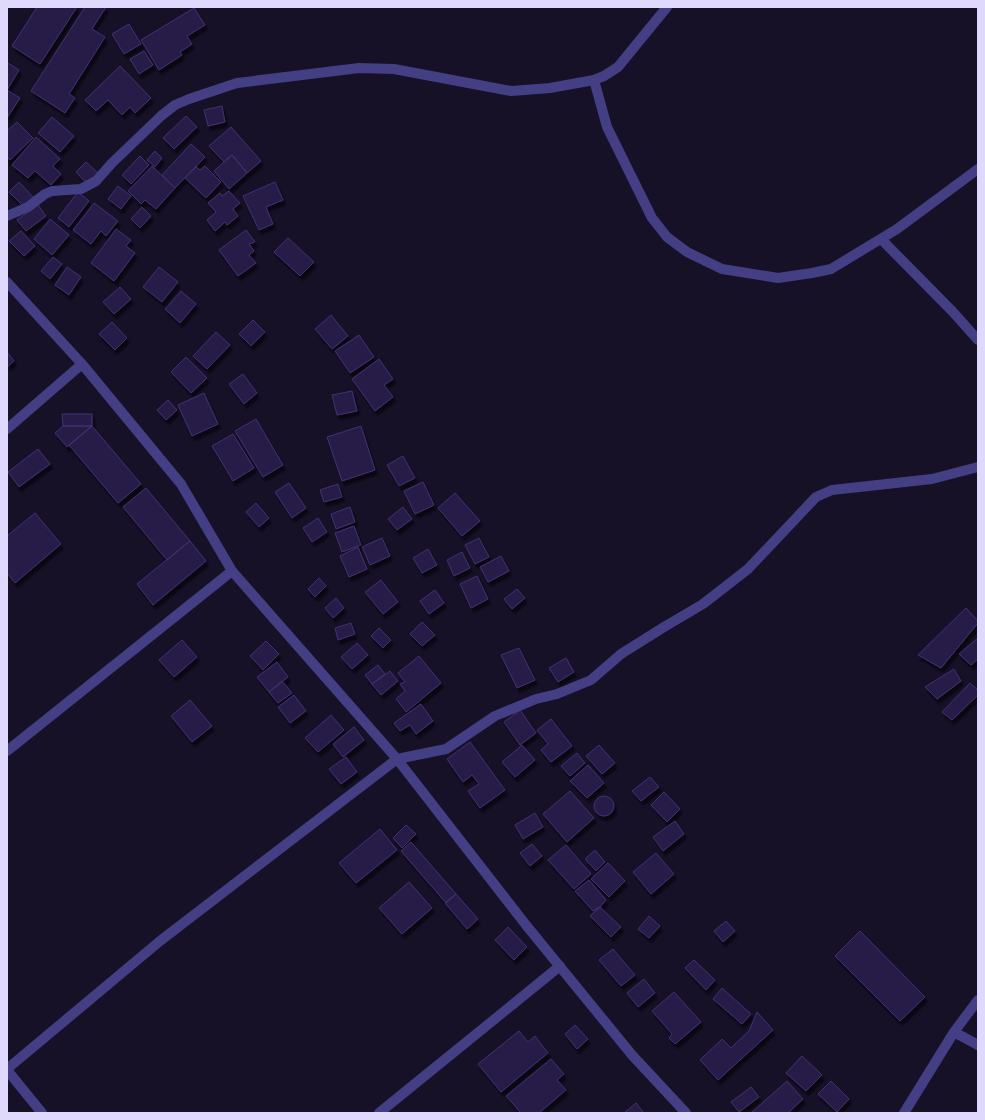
<svg xmlns="http://www.w3.org/2000/svg" width="985" height="1120" font-family="Karla,sans-serif">
<style>
.building{fill:#281e47;stroke:#413172;filter:url(#shadow)}
.lines{fill:none;stroke-linecap:round;stroke-linejoin:round}
.minor{stroke:#443e84;stroke-width:10}
</style>
<defs>
<filter id="shadow"><feDropShadow dx="2.5" dy="4.5" stdDeviation="1" flood-color="#0009"/></filter>
</defs>
<rect width="100%" height="100%" fill="#161127"/>
<path class="building" d="M37,7h40l-37,57 -28,-18z
M85,7h21l-14,22 13,8 -36,57 6,4 -10,15 -34,-22z
M194,8l11,17 -18,11 5,8 -12,8 2,3 -23,15 -18,-30z
M129,24l12,20 -17,10 -12,-20z
M144,51l9,14 -14,9 -9,-15z
M8,63l11,7 -12,20v-25z
M120,66l31,32 -16,15 -5,-6 -8,8 -14,-15 -12,11 -11,-11z
M7,90l13,8 -13,20z
M222,106l3,16 -17,4 -4,-16z
M186,116l11,11 -23,22 -11,-11z
M52,117l22,19 -14,16 -22,-19z
M17,122l16,16 -23,22 -1,-2 -2,2v-29z
M231,127l30,34 -14,12 -15,-18 -8,7 -15,-16z
M36,137l24,22 -7,7 8,8 -10,11 -16,-14 -7,7 -16,-13z
M191,144l14,13 -30,31 -13,-13z
M155,151l7,7 -7,9 -8,-7z
M232,155l15,18 -18,16 -15,-18z
M140,156l9,9 -18,19 -9,-9z
M86,162l12,11 -11,11 -11,-12z
M152,166l23,22 -19,21 -11,-9 -4,4 -13,-13z
M205,166l16,16 -15,16 -21,-20 11,-11 4,3z
M19,182l15,16 -10,9 -15,-15z
M275,182l8,18 -17,7 7,17 -14,6 -16,-34z
M118,186l13,10 -10,13 -13,-10z
M229,191l11,12 -7,6 5,7 -11,9 -2,-3 -10,9 -8,-11 9,-8 -8,-9 12,-10 2,3z
M78,192l11,9 -20,26 -11,-9z
M94,203l24,18 -12,15 -5,-5 -10,13 -18,-14z
M38,205l8,11 -20,15 -9,-11z
M142,207l9,9 -11,12 -9,-9z
M50,219l19,16 -17,20 -18,-16z
M116,229l15,11 -5,6 9,7 -21,28 -23,-18z
M246,230l9,12 -6,2 5,7 -5,4 7,8 -18,13 -19,-26z
M21,231l14,15 -11,10 -15,-15z
M288,238l26,24 -14,14 -26,-24z
M53,257l9,7 -12,15 -9,-8z
M67,267l14,10 -12,18 -14,-10z
M159,267l19,15 -16,20 -19,-15z
M120,287l11,12 -17,15 -11,-12z
M181,291l15,13 -16,19 -15,-14z
M331,315l17,21 -16,13 -17,-20z
M253,320l12,12 -14,14 -12,-12z
M112,322l15,16 -12,12 -16,-16z
M216,332l14,13 -23,24 -14,-13z
M359,335l15,22 -24,16 -15,-22z
M7,352l7,9 -7,6z
M186,357l21,21 -16,15 -20,-21z
M379,359l14,20 -9,6 9,12 -18,14 -23,-32z
M243,374l14,19 -13,11 -15,-20z
M352,391l5,20 -20,4 -5,-20z
M204,393l14,31 -26,12 -14,-31z
M168,400l9,10 -11,10 -9,-10z
M62,414h30v12h-29z
M256,419l27,46 -20,12 -28,-46z
M63,426h29l-25,21 -12,-14z
M92,426l49,58 -23,19 -49,-58z
M361,426l14,44 -33,11 -15,-44z
M233,434l21,34 -21,13 -21,-35z
M38,449l12,15 -31,23 -11,-15z
M403,456l12,22 -16,8 -12,-21z
M423,482l11,23 -19,9 -11,-23z
M289,483l17,25 -14,10 -17,-26z
M338,484l4,13 -18,5 -4,-12z
M146,488l44,53 -23,19 -44,-53z
M455,493l25,28 -18,15 -24,-28z
M256,503l13,15 -10,9 -13,-15z
M350,507l5,15 -19,7 -5,-15z
M403,507l9,12 -15,11 -9,-11z
M35,513l26,31 -46,39 -8,-10v-37z
M318,518l9,14 -15,10 -9,-14z
M354,526l7,19 -19,7 -7,-19z
M382,538l8,18 -20,9 -8,-18z
M479,538l10,19 -14,7 -10,-19z
M190,541l16,20 -53,44 -16,-21z
M358,547l9,22 -18,8 -9,-21z
M428,549l9,16 -15,8 -9,-15z
M462,552l8,16 -16,8 -7,-16z
M501,556l8,15 -21,11 -8,-15z
M477,576l11,23 -17,9 -11,-24z
M319,578l7,8 -11,11 -7,-8z
M381,580l17,22 -15,12 -18,-22z
M517,589l8,9 -13,11 -8,-10z
M435,590l9,13 -15,11 -9,-13z
M336,598l8,10 -11,10 -8,-10z
M966,608l12,13v2l-37,45 -23,-13z
M422,622l13,13 -13,11 -12,-12z
M351,623l4,11 -17,6 -3,-12z
M379,628l12,12 -8,8 -12,-12z
M978,638v21l-7,6 -12,-11z
M182,640l15,17 -23,20 -15,-17z
M266,641l13,13 -16,16 -13,-14z
M357,643l11,12 -16,14 -11,-12z
M519,648l16,32 -18,8 -16,-33z
M419,656l22,27 -35,29 -10,-13 9,-8 -5,-7 5,-2 -7,-9z
M566,658l8,14 -16,10 -9,-14z
M277,662l11,15 -19,15 -12,-15z
M378,665l7,9 -13,10 -7,-9z
M954,669l7,12 -24,18 -12,-12z
M390,671l8,10 -17,14 -9,-11z
M282,681l10,12 -14,10 -9,-11z
M970,683l8,7v5l-26,25 -10,-8z
M294,695l12,16 -16,12 -12,-16z
M190,700l22,26 -20,16 -21,-26z
M421,704l12,17 -17,13 -6,-9 -10,6 -6,-8z
M520,710l16,23 -16,12 -16,-23z
M331,715l13,15 -26,22 -13,-14z
M551,719l21,27 -21,16 -10,-12 7,-6 -11,-14z
M354,727l10,13 -21,17 -10,-13z
M470,742l35,48 -25,18 -12,-17 11,-7 -7,-9 -9,7 -16,-23z
M522,745l13,15 -20,17 -13,-15z
M599,745l16,18 -13,11 -16,-18z
M577,753l8,10 -15,13 -9,-10z
M346,757l11,15 -16,12 -12,-15z
M588,765l16,18 -17,15 -17,-17z
M650,777l9,10 -18,14 -9,-10z
M570,791l24,27 -27,24 -24,-28z
M664,792l16,17 -13,13 -16,-17z
M594 806a10 10 0 1 1 20 0a10 10 0 1 1-20 0Z
M535,813l8,14 -20,12 -8,-14z
M675,821l9,13 -21,17 -10,-14z
M406,825l10,9 -14,14 -9,-10z
M380,829l17,21 -41,33 -17,-20z
M411,842l45,52 -10,9 -45,-52z
M532,844l10,12 -12,10 -10,-13z
M566,845l25,29 -17,15 -26,-29z
M595,850l10,12 -9,9 -11,-12z
M656,853l18,21 -23,20 -18,-22z
M608,863l17,18 -16,16 -18,-18z
M589,880l17,20 -6,7 -7,4 -18,-20z
M409,882l23,26 -30,26 -23,-26z
M456,894l22,25 -11,10 -22,-26z
M600,907l21,20 -10,10 -21,-21z
M649,916l11,10 -11,12 -11,-9z
M726,921l9,10 -12,11 -9,-11z
M508,927l19,20 -13,13 -19,-20z
M860,931l65,66 -25,24 -65,-65z
M613,949l22,26 -14,11 -22,-26z
M694,960l21,20 -9,10 -21,-22z
M644,979l11,14 -17,14 -11,-14z
M722,988l29,26 -9,10 -29,-25z
M674,992l27,30 -26,22 -6,-6 3,-4 -20,-23z
M757,1012l16,18 -55,50 -18,-20 22,-21 9,9 18,-17z
M575,1025l13,14 -11,10 -12,-15z
M519,1031l9,11 7,-6 13,17 -47,39 -23,-28z
M802,1056l20,19 -16,16 -20,-18z
M551,1059l13,15 -7,6 9,10 -27,23h-18l-15,-17z
M787,1081l16,18 -15,14h-35l-1,-1z
M831,1081l18,18 -12,13 -19,-18z
M751,1087l8,10 -20,15 -8,-10z
M636,1103l8,10h-20z"/>
<g class="lines">
<path class="minor" d="M594,80l13,47 45,91 15,19 20,15 35,17 56,9 34,-5 19,-4 66,-40 81,-60
M7,216l21,-9 17,-13 7,-3 29,-2 15,-8 16,-18 49,-47 14,-11 14,-6 48,-16 122,-15 35,1 117,22 39,-3 44,-8 10,-4 14,-9 49,-60
M881,239l72,73 25,28
M7,282l75,82 99,120 51,87 165,188 129,166 106,130 54,58
M7,429l75,-65
M7,751l225,-180
M954,1032l24,13
M7,1069l153,-128 237,-182 49,-10 49,-33 41,-17 21,-5 34,-14 30,-26 43,-27 39,-23 45,-35 68,-72 16,-7 100,-11 46,-12
M7,1070l35,43
M379,1113l181,-147
M904,1113l50,-81 24,-32"/>
</g>
<rect width="985" height="1120" fill="none" stroke="#dfd9fd" stroke-width="16"/>
</svg>
